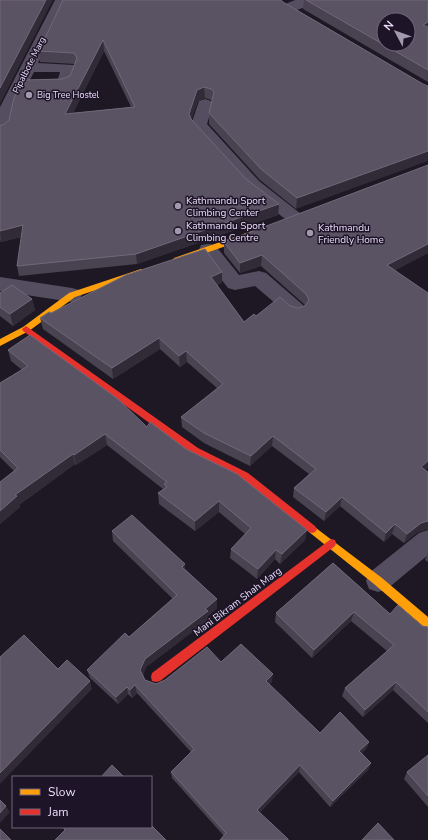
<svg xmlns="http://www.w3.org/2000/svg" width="428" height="840" font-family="'Nunito Sans',sans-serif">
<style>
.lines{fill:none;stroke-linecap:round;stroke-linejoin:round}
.street{fill:#554e61;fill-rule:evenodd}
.slow{fill:#ff9f0a;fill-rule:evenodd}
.jam{fill:#e5322d;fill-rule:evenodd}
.wall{fill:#494351;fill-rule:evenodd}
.shaded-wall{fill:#302b37}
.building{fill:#5a5363;stroke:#71697b;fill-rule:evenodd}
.poi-dot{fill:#a299af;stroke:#1d1427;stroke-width:1.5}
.labels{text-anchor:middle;stroke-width:3;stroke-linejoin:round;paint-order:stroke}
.far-street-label{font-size:9px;fill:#eadefa;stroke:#1d1427}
.far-poi-label{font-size:9px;fill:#eadefa;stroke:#1d1427;text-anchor:start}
.poi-label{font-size:10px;fill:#eadefa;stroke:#1d1427;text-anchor:start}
.street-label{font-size:10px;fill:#eadefa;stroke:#1d1427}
</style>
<rect width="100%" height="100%" fill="#1d1823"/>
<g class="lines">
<path class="street" d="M55,0h14l-31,63 36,2 3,3 -7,18c-11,3 -25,4 -36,1l-2,-3 2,-3 24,-2 2,-7h-26l-20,39 -1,14 -7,10 -6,1v-29z
M295,0h20c-5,7 -24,13 -32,11l-2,-3 2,-3z
M205,99l6,2 2,3 -6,20 52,57 42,33 3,4 -3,4 -6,2 -6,-2 -42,-33 -54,-60 -2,-4 8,-24z
M208,244l7,1 24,30 20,-4 7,2 37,32 3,5 -3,5 -7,2 -7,-2 -34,-29 -20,4 -7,-2 -29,-38 2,-5z
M0,277l72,11 7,2 3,5 -3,5 -7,2 -72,-11z
M428,530v25l-41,34 -9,3 -9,-3 -3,-8 3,-8 50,-40z"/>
<path class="slow" d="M252,231l4,3 -1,2 -75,26h-6l-1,-2 1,-2z
M141,269l4,3 -1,2 -69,23 -46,34 -29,15v-7l23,-12 46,-34z
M312,525l70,53 46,39v12l-4,-2 -50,-43 -65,-52 -2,-3 2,-3z"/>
<path class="jam" d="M26,326l172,122 50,25 67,53 2,3 -2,3 -3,1 -3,-1 -67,-53 -50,-25 -169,-123 -1,-2z
M331,539l4,1 1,3 -1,3 -175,135 -4,1 -4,-1 -1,-4 1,-4z"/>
</g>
<path class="wall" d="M304,0h124v82l-125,-73z
M283,2l140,82 -127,125 -36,-29 -51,-56v-11l3,-13h-1l-6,-2 -7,3 -7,18 55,60 33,25 -1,11 -141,49 -118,12 -2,-10 4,-29 -20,5 -1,-2v-115h3l59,-46 8,-3 5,-12 -35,-2 -1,-11zM104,51l27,56 -58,6z
M428,165v88l-33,17 30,200 3,2v57l-10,3 -14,11 -12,-9 -8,8 -44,-36 -16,15 -31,-24 1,-9 15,-14 -37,-28 -22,20 -46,-23 -22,-16 -1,-10 36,-29 -30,-26 -7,5 -20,-18 -47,30 -70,-50 -3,-11 11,-5 171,-30 -5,2 27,37 12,-6 34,-10 8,2 7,-3 -1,-1 -43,-38 -21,7 -16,-20v-11z
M0,293l32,6 3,11 -22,16 -13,-10z
M8,350l178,99 121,81 -2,10 -25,24 -5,-5 -18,20 -27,-21 1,-9 14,-15 -26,-22 -24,19 -36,-27 -1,-11 5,-4 -56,-44 -31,20 -1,-1 -56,41 1,2 -20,17v-42l14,-11 -14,-14v-74l22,-13 -11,-9z
M112,531l73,38 32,30v9l-9,8v4l-62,47 -3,8 2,5 11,4 65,-22 51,20 -3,2 51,49 49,9 -3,7 -4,4 9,10 -3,7 -38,37 -31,-35 -39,40 -36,24 -52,-58 -1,-6 20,-20 -54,-59 -5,5 -4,-4 -10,10 -28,-26 -3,-8 42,-33 44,-38 -60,-58z
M428,552v10l-3,-2z
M333,563l57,51 32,12 6,1v96l-35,-33 -30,27 -21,-21 3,-8 42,-37 -36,-30 -39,37 -37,-36 1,-9z
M428,755v52l-24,-28 3,-7z"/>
<path class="shaded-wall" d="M46,0h7l-53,104v-16z
M428,22v10l-5,-7z
M103,40l1,11 -37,74 -2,-11z
M204,87l1,11 -7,3 -8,24 -1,-11 8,-24z
M428,151v10l-132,48 1,-11z
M279,204l-1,11 -141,49 -1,-10z
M23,225l2,11 -24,6 -1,-11z
M428,244v9l-43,23 2,-11z
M262,255l-1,11 -21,7v-10z
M222,272v11l-11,4v-10z
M32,299l3,11 -22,16 -3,-12z
M159,338l1,11 -47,30 -1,-11z
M186,351l1,11 -7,5 -1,-11z
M105,434l2,11 -31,20 -2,-10z
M273,436l-1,10 -22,20 1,-10z
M73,454l2,10 -56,41 1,2 -20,17v-13l15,-16z
M428,461v7l-10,8 3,-9z
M342,497l-2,9 -16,15 2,-9z
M219,501v11l-24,19v-10z
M428,521v8l-10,3 -14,11 3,-9 14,-11z
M395,524l-3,10 -8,8 2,-9z
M307,530l-2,10 -25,24 2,-10z
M276,550l-1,9 -18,20 1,-10z
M185,564v9l-3,-6z
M217,599v9l-9,8v4l-62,47 -4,11 -2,-8 5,-11z
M354,612l-3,9 -39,37 2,-8z
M273,674l-1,8 -7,7 1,-8z
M90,681l2,8 -92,95v-11z
M396,682l-3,8 -30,27 2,-7z
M135,685l2,8 -5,5 -2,-8z
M127,687l1,7 -10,10 -2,-7z
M369,742l-3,7 -9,9 2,-7z
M371,763l-3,7 -38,37 3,-6z
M300,765l-1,7 -43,44 1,-6z
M6,806l4,6 -10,11v-10z"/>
<path class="building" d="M0,0h46l-46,88z
M63,0h218l2,2 140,82 5,2v65l-131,47 -36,-29 -52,-56 5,-21 -3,-3 -7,-2 -7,3 -8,24 2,5 55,60 33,25 -143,50 -119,12 6,-41 -23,6v-106h3l6,-5 5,-22 10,-18 38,-1 8,-3 7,-18 -3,-5 -35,-2zM103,40l32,67 -70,7z
M306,0h122v8h-1h1v14l-5,3 5,2v43zM384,20h24v24h-24z
M428,165v79l-41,21 41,28v168l-7,6 7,5v49l-7,2 -14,11 -12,-10 -9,9 -44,-36 -16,15 -32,-24 22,-19 -43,-33 -22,20 -47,-23 -23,-16 42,-33 -37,-33 -7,5 -20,-18 -47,30 -72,-50 9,-6 2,1 75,-38 79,-26 17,23 -11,5 33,45 10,-8 2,2 24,-19 10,9 8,2 7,-2 4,-6 -3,-6 -44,-39 -22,8 -16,-21z
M12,285l20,14 -22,15 -10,-7v-14z
M30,335l88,64 29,28 3,-5 36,27 51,25 70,56 -25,24 -6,-4 -18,19 -27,-20 20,-21 -32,-27 -24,20 -37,-28 9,-6 -3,-3 3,-2 -62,-48 -31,21 -1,-1 -58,41 2,1 -17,15v-29l18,-14 -18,-18v-67l28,-17 -20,-16z
M132,515l53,49 -3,3 35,32 -12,10 3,2 -63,48 -5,11 5,10 11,4 9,-4 42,-33 14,15 20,-18 32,30 -7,7 54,52 20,-21 29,30 -10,9 12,12 -38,38 -33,-36 -43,45 31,29v1h-68l6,-7 -55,-61 23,-23 -59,-64 -5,5 -3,-3 -11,10 -29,-27 38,-37 4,4 48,-42 -65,-64z
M333,563l57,51 8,-9 24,21 6,1v85l-32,-30 -31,28 -20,-22 49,-43 -40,-33 -40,38 -38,-37z
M24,635l34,34 9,-9 23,21 -90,92v-116z
M428,755v41l-21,-24z
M112,765l12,12h-23z
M0,800l6,6 -6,7z
M378,823l16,17h-32z
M151,825l15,15h-111l10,-10 -2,-3h88z
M0,829l11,11h-11z"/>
<g class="poi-dot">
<circle cx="29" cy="95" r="4"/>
<circle cx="178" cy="206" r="4"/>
<circle cx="178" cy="231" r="4"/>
<circle cx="310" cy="233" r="4"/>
</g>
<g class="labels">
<g class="far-street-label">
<text transform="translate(29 65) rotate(-63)" y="3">Pipalbote Marg</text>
</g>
<g class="far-poi-label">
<text x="37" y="98">Big Tree Hostel</text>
</g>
<g class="poi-label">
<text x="186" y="204">Kathmandu Sport<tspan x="186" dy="12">Climbing Center</tspan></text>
<text x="186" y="229">Kathmandu Sport<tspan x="186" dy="12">Climbing Centre</tspan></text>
<text x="318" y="231">Kathmandu<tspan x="318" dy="12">Friendly Home</tspan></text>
</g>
<g class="street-label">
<text transform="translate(237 601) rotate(-37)" y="4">Mani Bikram Shah Marg</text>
</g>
</g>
<rect x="12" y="776" width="140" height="52" fill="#1d1427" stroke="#6f657b"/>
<rect x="20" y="789" width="20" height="6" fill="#ff9f0a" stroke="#6f657b"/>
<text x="48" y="796" font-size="12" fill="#eadefa">Slow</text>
<rect x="20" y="809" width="20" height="6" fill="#e5322d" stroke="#6f657b"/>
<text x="48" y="816" font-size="12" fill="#eadefa">Jam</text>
<g transform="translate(396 32) rotate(311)"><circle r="19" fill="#1d1427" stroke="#6f657b"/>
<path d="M0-3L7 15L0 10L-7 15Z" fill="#a299af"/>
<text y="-6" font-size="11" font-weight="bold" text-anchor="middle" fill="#eadefa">N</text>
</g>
</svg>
